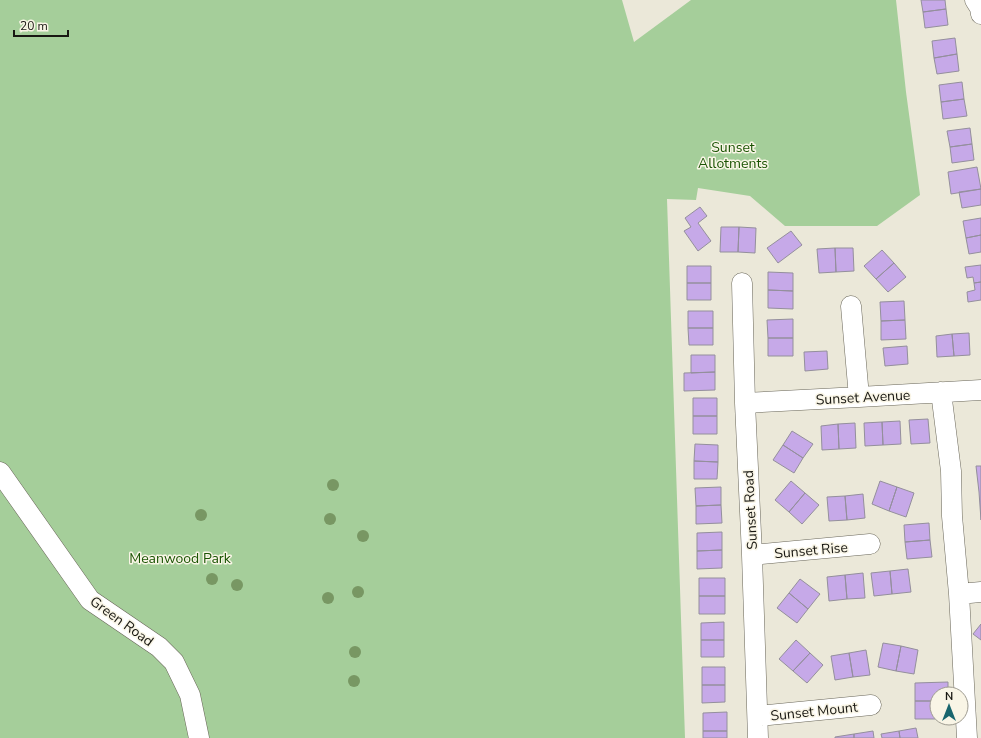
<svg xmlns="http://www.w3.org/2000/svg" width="981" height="738" font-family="'Nunito Sans',sans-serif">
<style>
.green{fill:#a5ce9a}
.building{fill:#c6a9e8;stroke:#948f9c}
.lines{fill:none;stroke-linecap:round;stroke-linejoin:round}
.minor-casing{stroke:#696659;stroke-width:21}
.minor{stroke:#fff;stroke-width:20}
.tree{fill:#789763}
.labels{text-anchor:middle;stroke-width:3;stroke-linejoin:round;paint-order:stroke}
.park-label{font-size:14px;fill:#1a5403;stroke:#f9f5e6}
.street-label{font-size:14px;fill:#181712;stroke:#f9f5e6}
</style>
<rect width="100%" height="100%" fill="#ebe8d9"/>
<path class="green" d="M0,0h622l12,42 57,-42h205l10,92 14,103 -43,31h-92l-35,-30 -52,-8 -2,12 -29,-1 18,539h-685z"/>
<path class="building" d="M921,0h24l1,9 -23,3z
M946,9l2,16 -23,3 -2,-16z
M955,38l2,16 -23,4 -2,-17z
M957,54l2,17 -22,3 -3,-16z
M962,82l2,17 -23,3 -2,-17z
M964,99l3,17 -24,3 -2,-17z
M970,128l2,16 -22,3 -3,-16z
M972,144l2,16 -22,3 -2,-16z
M977,167l4,22 -30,5 -3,-22z
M981,189v16l-19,3 -3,-16z
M700,207l7,9 -9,7 13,18 -13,10 -14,-20 7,-4 -6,-9z
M981,218v17l-15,3 -3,-17z
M721,227h18l-1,25h-18z
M739,227l17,1 -1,25 -17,-1z
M791,231l11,14 -24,18 -11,-15z
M981,235v17l-12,2 -3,-16z
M835,248l1,24 -17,1 -2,-24z
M835,248h18l1,23 -18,1z
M882,250l12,13 -18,16 -12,-13z
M894,263l12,14 -18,15 -12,-13z
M981,265v17l-7,1 -1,-6 -6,1 -2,-11z
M687,266h24v17h-24z
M768,272l25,1v18l-25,-1z
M981,282v18l-13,2 -1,-10 8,-2 -1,-7z
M687,283h24v17h-24z
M768,290l25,1v18l-25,-1z
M904,301l1,19 -24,1 -1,-19z
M688,311h25v17h-25z
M793,319v19h-25l-1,-18z
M905,320l1,19 -25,1v-19z
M688,328h25v17h-24z
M969,333l1,22 -16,1 -2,-22z
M952,334l2,22 -17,1 -1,-21z
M768,338h25v18h-25z
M907,346l1,18 -23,2 -2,-18z
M827,351l1,18 -23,2 -1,-19z
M691,355h24v17l-24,1z
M715,372v18l-31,1v-18z
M693,398h24v18h-24z
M693,416h24v18h-24z
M928,419l2,24 -19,1 -2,-24z
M900,421l1,23 -18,1 -1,-23z
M882,422l1,23 -18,1 -1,-23z
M855,423l1,25 -17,1 -1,-25z
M838,424l1,25 -17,1 -1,-24z
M792,431l21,13 -10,14 -20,-13z
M695,444l23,1v17l-24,-1z
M783,445l20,13 -9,15 -21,-13z
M694,461l24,1 -1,17h-23z
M976,466h5v54l-2,-28z
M791,481l14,12 -16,19 -14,-12z
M880,481l17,6 -8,24 -17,-7z
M721,487v18l-25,1 -1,-18z
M897,487l17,6 -8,24 -17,-6z
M805,493l14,12 -17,19 -13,-12z
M863,494l2,24 -18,2 -2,-24z
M845,496l2,24 -18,1 -2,-24z
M721,505l1,18 -26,1v-18z
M929,523l1,17 -25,2 -1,-17z
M722,532v18l-25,1v-18z
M930,540l2,17 -25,2 -2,-17z
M722,550v18l-25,1v-18z
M908,569l3,23 -19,2 -2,-23z
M890,571l2,23 -18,2 -3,-23z
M863,573l2,25 -18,1 -2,-24z
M845,575l2,24 -18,2 -2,-24z
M699,578h26v18h-26z
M800,579l20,15 -12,15 -19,-16z
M789,593l19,16 -11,14 -20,-15z
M699,596h26v18h-26z
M724,622v18h-23v-17z
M981,624v16l-8,-6z
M701,640h23v17h-23z
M796,640l14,13 -17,18 -14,-12z
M883,643l18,3 -5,25 -18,-4z
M901,646l17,4 -4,24 -18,-3z
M866,650l4,25 -17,2 -4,-24z
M810,653l13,12 -16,18 -14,-12z
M849,653l4,24 -18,3 -4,-24z
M702,667h23v18h-23z
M948,682v12h-11v7h-22v-18z
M702,685h23v17l-23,1z
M915,701h22v17l2,1h-24z
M727,712v19h-24v-18z
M916,728l2,10h-18l-1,-7z
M703,731h24v7h-24z
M873,731l1,7h-20v-4z
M899,731l1,7h-18l-1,-4z
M854,734v4h-19v-1z"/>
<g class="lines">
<defs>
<path id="minor" d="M975,0l5,8 1,6
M742,283l3,120 7,152 6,183
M851,306l8,91
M941,392l10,79 1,45 7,78 8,144
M745,403l114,-6 122,-7
M0,472l90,128 69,47 15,15 16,33 9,43
M752,555l118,-11
M959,594l22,-2
M758,716l113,-11"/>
</defs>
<use href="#minor" class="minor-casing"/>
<use href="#minor" class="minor"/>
</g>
<g class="tree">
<circle cx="333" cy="485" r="6"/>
<circle cx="201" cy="515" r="6"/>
<circle cx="330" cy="519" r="6"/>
<circle cx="363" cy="536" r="6"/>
<circle cx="212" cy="579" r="6"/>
<circle cx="237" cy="585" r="6"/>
<circle cx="358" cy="592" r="6"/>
<circle cx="328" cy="598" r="6"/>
<circle cx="355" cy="652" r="6"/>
<circle cx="354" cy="681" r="6"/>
</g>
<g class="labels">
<g class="park-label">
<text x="733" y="152">Sunset<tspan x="733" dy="16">Allotments</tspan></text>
<text x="180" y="563">Meanwood Park</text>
</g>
<g class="street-label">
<text transform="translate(863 397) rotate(-3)" y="5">Sunset Avenue</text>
<text transform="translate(750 510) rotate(-93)" y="5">Sunset Road</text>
<text transform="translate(811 550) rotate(-5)" y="5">Sunset Rise</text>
<text transform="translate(122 621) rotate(36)" y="5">Green Road</text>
<text transform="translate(814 711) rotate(-6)" y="5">Sunset Mount</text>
</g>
</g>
<g transform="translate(949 706)"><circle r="19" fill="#f9f5e6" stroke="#9f9c91"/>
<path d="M0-3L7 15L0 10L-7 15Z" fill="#19666e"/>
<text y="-6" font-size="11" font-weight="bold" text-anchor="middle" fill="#181712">N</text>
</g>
<path d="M14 30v6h54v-6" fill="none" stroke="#181712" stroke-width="2"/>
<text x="20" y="30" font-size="12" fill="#181712" stroke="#f9f5e6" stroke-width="3" paint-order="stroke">20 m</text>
</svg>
